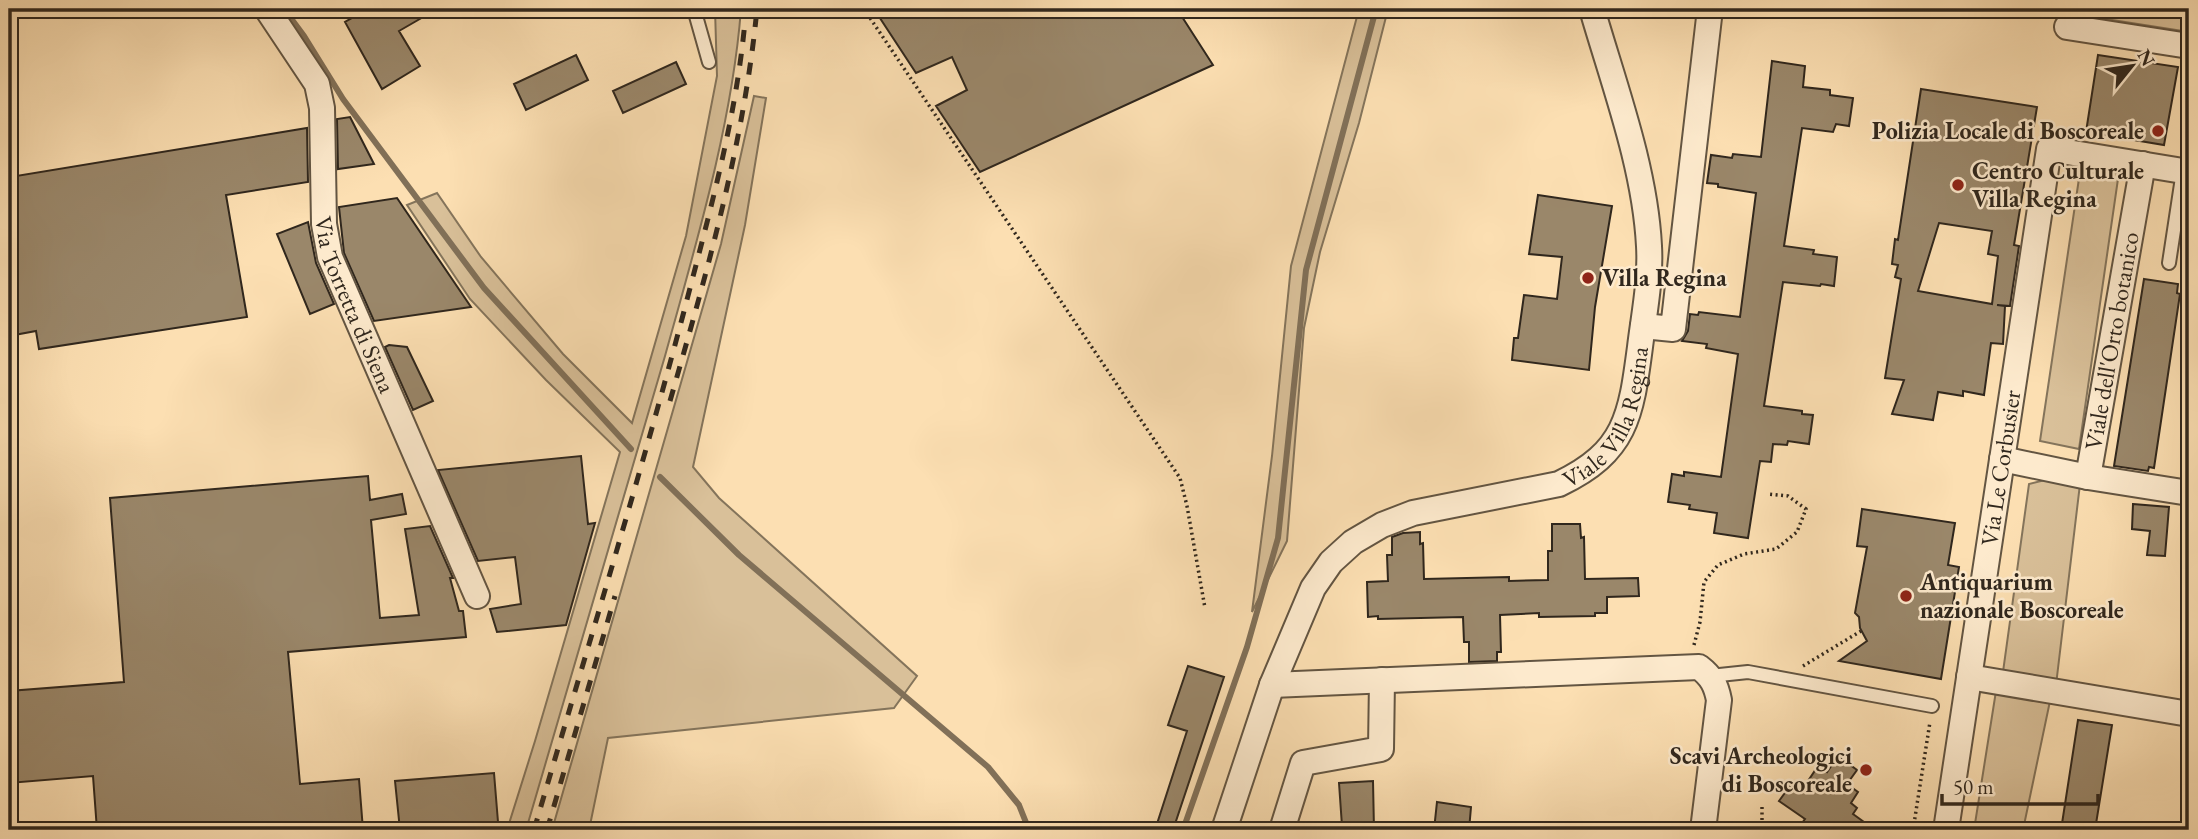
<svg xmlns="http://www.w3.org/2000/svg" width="2198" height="839" font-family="'EB Garamond',serif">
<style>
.green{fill:#d9c099;stroke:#84745b;stroke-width:2}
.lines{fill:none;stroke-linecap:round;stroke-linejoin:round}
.stream{stroke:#817058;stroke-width:6}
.building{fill:#9a876a;stroke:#30271d;stroke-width:2;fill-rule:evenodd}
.lane-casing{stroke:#635542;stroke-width:16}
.street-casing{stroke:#635542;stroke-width:28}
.path{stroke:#30271d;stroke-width:3.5;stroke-dasharray:2 3.5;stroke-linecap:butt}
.lane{stroke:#fdeacd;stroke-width:12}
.street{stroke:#fdeacd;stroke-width:24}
.rail{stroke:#30271d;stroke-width:5;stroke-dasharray:12 12;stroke-linecap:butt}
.poi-dot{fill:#8f2418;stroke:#fdeacd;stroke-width:2.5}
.labels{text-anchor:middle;stroke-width:5;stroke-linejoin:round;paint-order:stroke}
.poi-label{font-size:24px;font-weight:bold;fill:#30271d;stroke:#fdeacd;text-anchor:start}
.street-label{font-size:24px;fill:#30271d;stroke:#fdeacd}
</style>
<rect width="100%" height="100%" fill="#fcdfb2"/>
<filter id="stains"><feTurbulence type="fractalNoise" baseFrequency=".00286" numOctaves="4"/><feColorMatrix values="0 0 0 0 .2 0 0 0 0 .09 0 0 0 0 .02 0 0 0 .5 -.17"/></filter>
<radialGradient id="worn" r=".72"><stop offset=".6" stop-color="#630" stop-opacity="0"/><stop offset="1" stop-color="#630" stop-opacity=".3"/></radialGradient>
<path class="green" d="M715,9h26c-9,116 -45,235 -76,347 -45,158 -92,316 -139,474h-19l28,-89 85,-289 -74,-72 -76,-81 -63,-94 30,-12 44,64 82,97 69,69 54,-187 31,-160z
M1359,9h29l-29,114 -39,129 -16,76 -17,213 -35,71 20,-156 19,-190z
M2042,9h147v23z
M754,96l12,2 -21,127 -52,242 26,31 198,178 -23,32 -286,30 -19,92h-37l169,-586z
M2081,165l38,7 -40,277 -39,-8z
M2049,479l31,5 -24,201 -54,-6 27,-195z
M1996,691l54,10 -27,129h-49z"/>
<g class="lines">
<path class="stream" d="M284,9l20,27 39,63 141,189 147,161
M660,477l79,78 249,212 31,38 10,25
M1183,830l64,-183 31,-109 28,-268 70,-261"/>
</g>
<path class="building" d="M368,9h69l-38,22 21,35 -38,23 -37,-67z
M874,9h303l36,56 -233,107 -44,-66 31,-16 -15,-33 -36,16z
M576,55l12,25 -62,30 -12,-26z
M2098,55l80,12 -14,78 -78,-13z
M1772,61l33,5 -2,21 27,3v5l23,3 -4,28 -13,-2 -3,8 -31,-4 -18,118 30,4 -1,4 24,3 -3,29 -13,-2 -1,2 -37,-4 -19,124 38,5v3l11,1 -4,29 -21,-3 -1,4 -14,-1 -2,18 -11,-1 -12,77 -34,-5 3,-20 -28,-4 1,-4 -22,-3 4,-28 12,2v-4l37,5 17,-123 -32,-6 1,-4 -25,-3 6,-10 2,-17 8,1 1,-3 41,5 16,-124 -38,-6v-3l-11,-1 4,-28 21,3 1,-4 28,3z
M676,62l10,22 -63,29 -10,-22z
M1921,89l116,18 -23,138 5,1 -9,60 -13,-1 8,1 -2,38 -12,-1 -7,52 -21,-4v5l-25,-4 -5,28 -41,-6 12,-34 -19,-2 16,-99 -6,-2 3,-12 -6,-1 3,-25 3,1zM1939,223l53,8 -4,23 10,2 -6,48 -74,-13z
M350,117l24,47 -36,5 -1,-50z
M307,128l1,54 -82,13 21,122 -208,32 -3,-18 -27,5v-122l7,-1 -6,-36z
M1538,195l74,11 -17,101 -6,63 -77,-10 2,-22h4l6,-43 33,4 5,-42 -33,-3z
M397,198l74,109 -97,14 -30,-68 -5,-46z
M308,222l8,41 18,41 -24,10 -33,-80z
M2144,279l34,5 -1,9 3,1 -26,174 -5,-1 -1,4 -34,-5z
M389,345l18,2 26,54 -20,9 -28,-63z
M581,456l7,68 7,-1 -29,102 -69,7 -7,-23 31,-5 -6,-47 -37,4 -40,-91z
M368,476l2,24 32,-6 4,20 -35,6 9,98 39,-3 -14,-86 25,-3 23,52h-3l9,33h4l3,26 -178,15 12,132 59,-5 4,51h-266l-4,-54 -84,7v-92l115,-9 -14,-184z
M2133,504l36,3 -4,49 -18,-1 3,-24 -18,-2z
M1862,509l93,14 -7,42 11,2 -18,112 -102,-18 28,-20 -7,-13 -1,-11 -4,-4 12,-66 -10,-1z
M1552,524h28l1,14 3,-1 1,42 53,-1 1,18 -32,1v16h-12v3l-56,1v-4l-39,2 1,37h-4v9l-28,1v-20h-5l-1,-25 -85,2v-3l-10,1 -1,-35 21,-1 -1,-26h5v-18l11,-4 17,-1v12l3,-1 1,36 85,-2v4l39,-1v-29h4z
M1188,666l36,11 -51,153h-18l32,-99 -19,-6z
M2078,720l34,5 -17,105h-34z
M1838,756l19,14 -10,14 11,8 -7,11 6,5 -4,6 22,16h-63l-10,-7 3,-4 -26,-18 11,-15 10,7 18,-27 9,6z
M494,773l4,49 -98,8 -5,-49z
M1373,781l1,49h-20l-1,-4h-11l-3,-43z
M1437,802l34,5 -2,23h-35z"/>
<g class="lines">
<defs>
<path id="lane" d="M694,9l15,53
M2169,263l14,-92
M1710,676l38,-4 184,34"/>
<g id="street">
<path id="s1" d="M267,9l50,75 5,24 2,116 6,33 147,339"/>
<path d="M2067,27l122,19"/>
<path d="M1643,326l30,3 37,-320"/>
<path id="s2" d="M2002,459l86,18 55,-313"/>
<path d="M2088,477l101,16"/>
<path d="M1969,677l220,37"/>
<path d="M1272,685l427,-18c13,10 17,18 20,33l-16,130"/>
<path id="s3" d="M1224,830l48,-145 41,-97 18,-26 22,-20 29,-17 31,-12 146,-29c67,-32 72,-68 81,-137 4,-33 11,-67 9,-101 -4,-79 -35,-161 -57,-237"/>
<path d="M1282,830l21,-67 78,-14 1,-69"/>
<path id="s4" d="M1946,830l103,-681 140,23"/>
</g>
</defs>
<use href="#lane" class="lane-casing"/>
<use href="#street" class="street-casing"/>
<path class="path" d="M864,9l316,469 7,28 18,102
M1694,645l6,-23 4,-40 14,-17 26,-11 32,-5 21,-17 9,-23 -18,-13 -20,-2
M1803,666l58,-35
M1762,807v23
M1913,830l17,-108"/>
<use href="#lane" class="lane"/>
<use href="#street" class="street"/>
<path class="rail" d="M670,401c37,-129 74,-258 87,-392
M534,830c50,-171 103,-342 149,-515 26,-101 55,-201 63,-306
M547,830l68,-234"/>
</g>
<g class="poi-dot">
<circle cx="2158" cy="131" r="7"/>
<circle cx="1958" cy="185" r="7"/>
<circle cx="1588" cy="278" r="7"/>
<circle cx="1906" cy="596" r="7"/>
<circle cx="1866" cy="770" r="7"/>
</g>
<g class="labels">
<g class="poi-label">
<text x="2144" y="139" text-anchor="end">Polizia Locale di Boscoreale</text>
<text x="1972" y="179">Centro Culturale<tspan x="1972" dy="28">Villa Regina</tspan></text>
<text x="1602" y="286">Villa Regina</text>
<text x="1920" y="590">Antiquarium<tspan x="1920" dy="28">nazionale Boscoreale</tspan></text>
<text x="1852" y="764" text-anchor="end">Scavi Archeologici<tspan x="1852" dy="28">di Boscoreale</tspan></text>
</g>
<g class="street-label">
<text dy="8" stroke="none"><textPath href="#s1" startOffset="317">Via Torretta di Siena</textPath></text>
<text dy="8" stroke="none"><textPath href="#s2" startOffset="226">Viale dell'Orto botanico</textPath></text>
<text dy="8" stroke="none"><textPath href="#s3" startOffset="623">Viale Villa Regina</textPath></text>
<text dy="8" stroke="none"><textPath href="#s4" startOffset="366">Via Le Corbusier</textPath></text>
</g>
</g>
<rect width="2198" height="839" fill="none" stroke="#fcdfb2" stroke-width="35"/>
<rect x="10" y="10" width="2177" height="818" fill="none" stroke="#30271d" stroke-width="3.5"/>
<rect x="18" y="18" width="2163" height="804" fill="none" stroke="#30271d" stroke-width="2"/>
<g transform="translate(2132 66) rotate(60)" stroke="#fdeacd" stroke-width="5" paint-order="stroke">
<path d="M0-5L12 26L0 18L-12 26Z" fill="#30271d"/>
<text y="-10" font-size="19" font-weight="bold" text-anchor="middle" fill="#30271d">N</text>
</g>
<path d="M1942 794v10h156v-10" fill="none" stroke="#30271d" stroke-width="3.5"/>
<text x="1953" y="794" font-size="21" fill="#30271d" stroke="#fdeacd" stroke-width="5" paint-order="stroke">50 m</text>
<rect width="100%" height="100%" filter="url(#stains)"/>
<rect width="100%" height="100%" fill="url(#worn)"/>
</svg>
